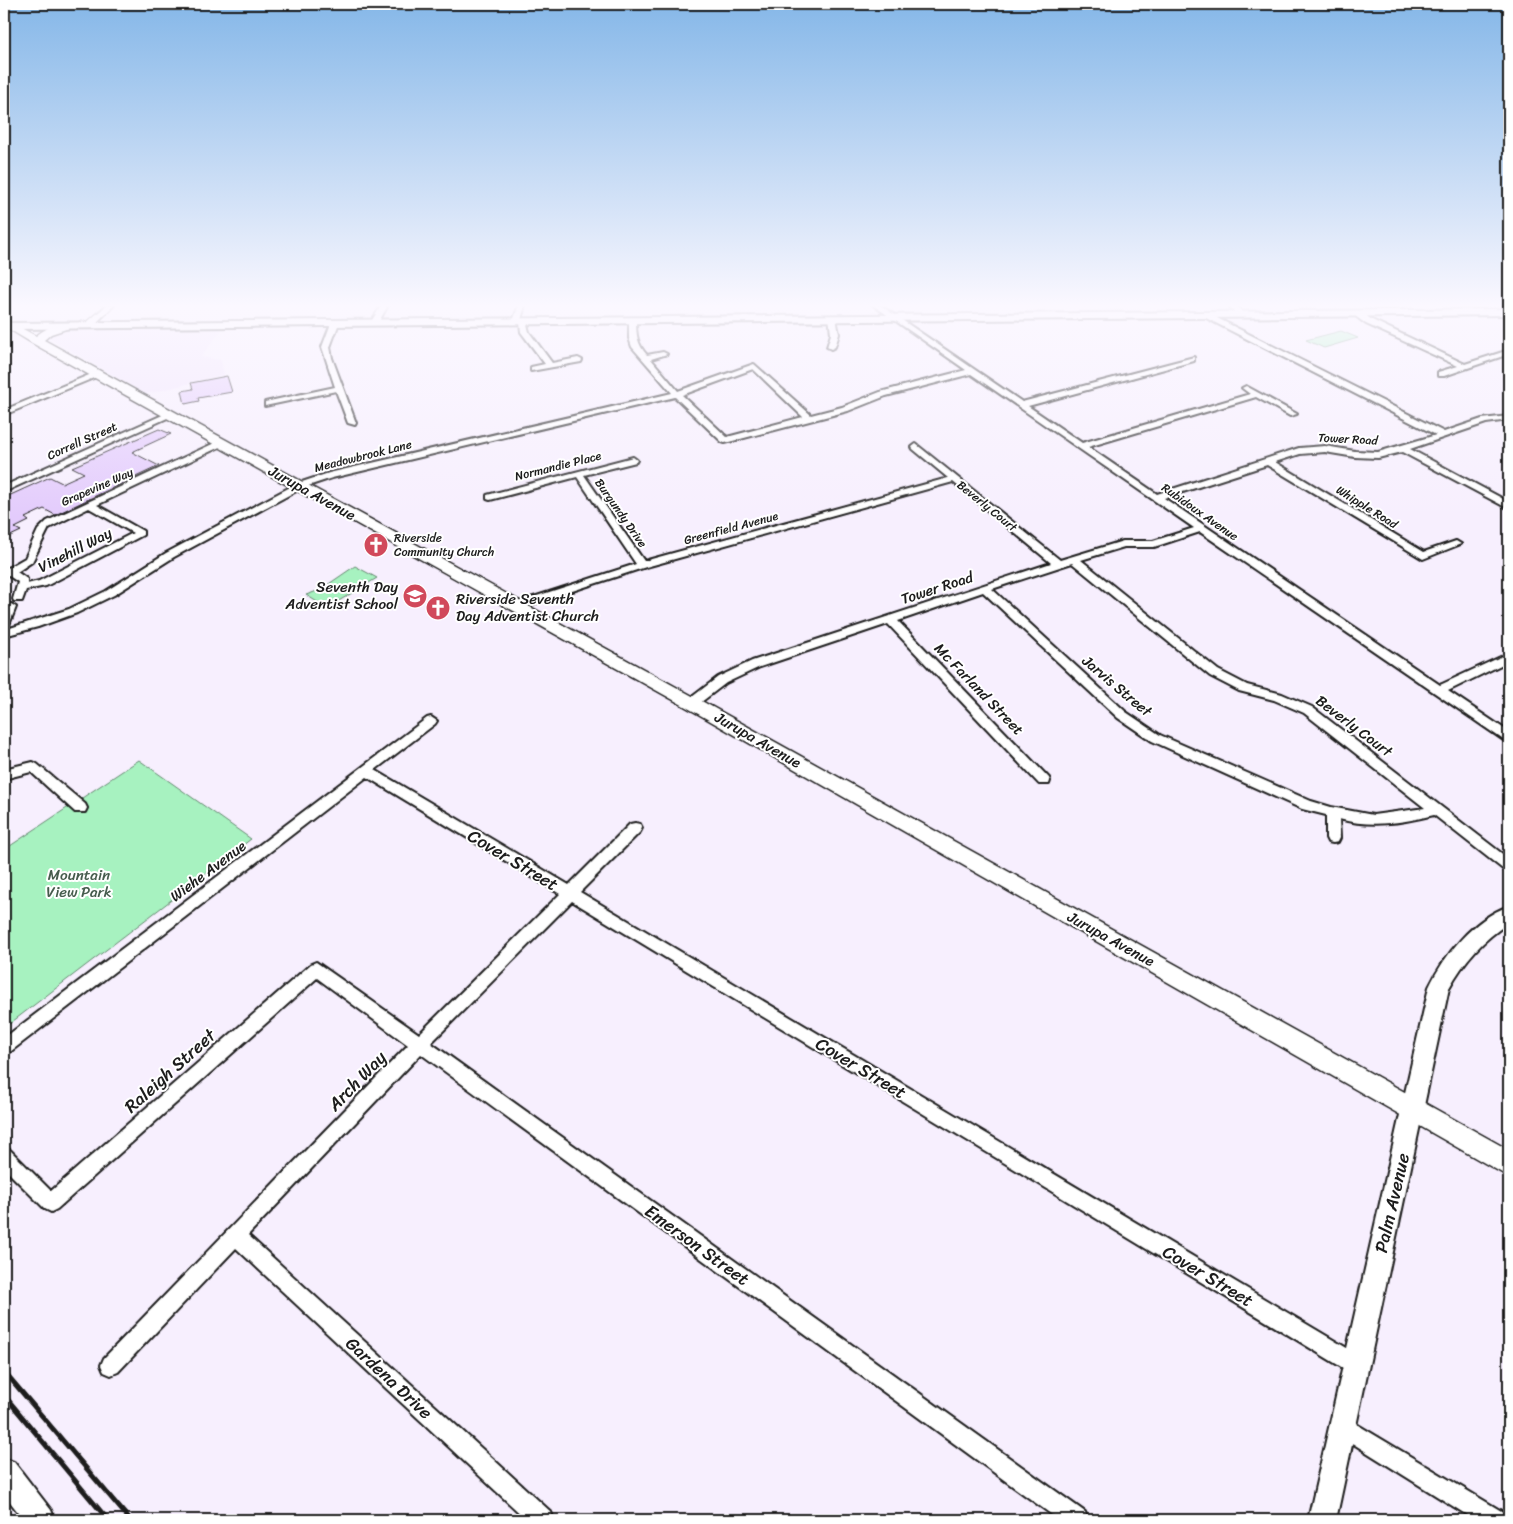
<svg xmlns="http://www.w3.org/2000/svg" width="1513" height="1524" font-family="Sriracha,sans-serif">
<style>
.built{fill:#f1e4fd}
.green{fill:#a7f2c0;stroke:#62876e}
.building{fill:#e3cbfc;stroke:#1c1c1c}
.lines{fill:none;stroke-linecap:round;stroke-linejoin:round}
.minor-casing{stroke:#1c1c1c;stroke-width:4}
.tertiary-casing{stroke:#1c1c1c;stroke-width:4}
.secondary-casing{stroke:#1c1c1c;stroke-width:3}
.minor{fill:#fff;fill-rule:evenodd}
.tertiary{fill:#fff;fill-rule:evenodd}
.secondary{fill:#fff;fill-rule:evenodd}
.rail{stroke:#1c1c1c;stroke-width:5}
.labels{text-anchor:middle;stroke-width:4;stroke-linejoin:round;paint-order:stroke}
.far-street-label{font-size:12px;fill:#1c1c1c;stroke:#fff}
.far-poi-label{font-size:12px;fill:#1c1c1c;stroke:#fff;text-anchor:start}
.street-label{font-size:15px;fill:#1c1c1c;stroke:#fff}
.poi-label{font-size:15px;fill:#1c1c1c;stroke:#fff;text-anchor:end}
.park-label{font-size:15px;fill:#465c4d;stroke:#fff}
.near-street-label{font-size:18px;fill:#1c1c1c;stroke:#fff}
</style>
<rect width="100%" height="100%" fill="#f7effe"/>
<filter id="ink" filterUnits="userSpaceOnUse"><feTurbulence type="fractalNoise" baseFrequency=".02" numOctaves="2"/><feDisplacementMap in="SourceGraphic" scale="10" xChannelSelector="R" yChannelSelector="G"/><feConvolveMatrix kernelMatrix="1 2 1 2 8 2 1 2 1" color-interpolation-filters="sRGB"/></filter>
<g filter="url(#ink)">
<path class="built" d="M223,328l-22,29 20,3 3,15 -78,19 -100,-57 9,-6 8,-1z"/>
<path class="green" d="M1341,331l17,7 -34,10 -18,-8z
M355,566l22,12 -50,30 -21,-13 14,-5z
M139,760l112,79 -247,189v-178z"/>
<path class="building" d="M227,376l5,16 -34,6 1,3 -14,3 -3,-13 11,-2 -2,-6z
M159,429l12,5 -39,18 27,14 -104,49 -11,-6 -19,9 4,3 -14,7 6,3 -17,8v-41l46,-21 12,6 22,-10 -12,-6z"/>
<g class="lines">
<defs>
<path id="minor" d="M107,305h7l-23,23h-6v-4z
M382,305h6l-11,20h-6l-1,-2z
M519,305h6l-4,15h5l3,12 23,31 26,-5 4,2 -1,2 -50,9v-4l14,-3 -24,-32 -1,-9 -7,-2z
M873,305h7l142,97 172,-45v4l-166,45 54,37 168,-49 -8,-6 4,-2 51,28 -7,2 -34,-19 -168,50 69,47 142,-46 26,-2 30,5 23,1 58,-17 -232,-118 -1,-2 4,-2 237,119 38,-13 27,-3v4l-23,3 -76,26 99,53v7l-107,-57 -24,6 -23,-1 -30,-5 -25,2 -25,8 149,90 32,-11 5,3 -38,15 -156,-94 -103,33 276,187 69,-32v8l-61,30 61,41v10l-4,-1 -305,-209 -46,15h-30l-43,13 137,110 29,15 35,9 30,13 197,152v12l-5,-1 -70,-55c-33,8 -62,13 -95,4l1,19 -2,4 -5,1 -5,-1 -2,-4v-23l-24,-6 -150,-68 -34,-23 -135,-126 -85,29 151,157 1,3 -1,3h-10l-151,-160 -128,43 -34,16 -30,23h-8l-2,-3 2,-3 30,-23 34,-16 299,-98 -98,-81 -307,85 -126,41h-8l-1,-2 1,-2 124,-40 -59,-87 -87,23 -3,-1v-4l146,-38 4,3 -1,2 -52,13 60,86 304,-83 -35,-29 -1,-2 4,-3 144,116 63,-19h30l41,-13 -223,-154 -85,22 -38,15 -123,32 -3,-1 -47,-45 -343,81 -30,10 -128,69 -60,38 -37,18 -39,14 -34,9v-6l65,-21 37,-18 60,-38 130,-69 33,-11 343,-80 -40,-46 -3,-9v-20l7,2c0,15 1,24 11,35l16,-3 4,2 -16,5 27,32 76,-27 57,51 31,-8 38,-15 86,-22zM753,369l50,48 -76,20 -45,-42zM1072,563l138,113 29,15 35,9 30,13 121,95 -52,7 -42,-8 -20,-6 -151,-66 -34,-23 -134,-123z
M1229,305h7l8,9 -1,2h-6z
M1354,311h6l12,9 93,44 44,-14v4l-65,22h-6v-4l20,-6 -92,-42 -12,-9z
M829,316l7,2 3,16 -4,13 -4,2 -4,-2 4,-13z
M332,321l7,2 -9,24 2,11 24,65 -1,2 -7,-2 -12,-32 -71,15v-4l70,-15 -13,-40z
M94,373l7,2 -97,40v-5z
M167,413l7,2 -170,77v-6z
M221,440l4,3 -1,2 -127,60 46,26v4l-97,51 -20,4 -4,11h-8l-1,-2 5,-17 -9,-6 -5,1v-7l21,-12 13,-28 9,-9zM89,508l44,25 -94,48 -12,3v-5l-10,-7 15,-10 17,-34z
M11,604l5,3 -7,18 -5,3v-16l3,-7z
M431,717l6,4 -2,3 -60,46 194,115 61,-61 5,-1 5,1 2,4 -2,4 -60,60 782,465 3,7 -3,7 -7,3 -7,-3 -776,-470 -141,142 654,469 3,8h-29l-638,-466 -173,181 303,277 3,8h-27l-291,-272 -118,124 -7,3 -7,-3 -3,-7 3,-7 304,-313 -91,-67 -260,231 -6,3 -6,-3 -41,-41v-21l6,3 41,41 260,-227 5,-2 103,72 141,-140 -193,-117 -357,275 -6,2v-16l423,-320z
M33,762l4,2 48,40 2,4 -2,4h-10l-44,-40 -27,7v-10z
M1343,1416l160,96 3,8h-31l-139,-87 -3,-7 3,-7z"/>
<path id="tertiary" d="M1509,309v6l-1497,14 -5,-3 5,-3z
M1509,906v17c-26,16 -46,39 -60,65l-113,532h-28l121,-533c16,-33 44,-68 80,-81z
M4,1458l10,4 37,48 4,10h-31l-20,-26z"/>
<path id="secondary" d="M4,319l32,17c8,-7 22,-14 33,-12l1,2 -1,2 -18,6 -7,6 654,359 811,451v27l-823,-470 -654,-364 -28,-17z"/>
</defs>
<use href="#minor" class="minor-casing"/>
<use href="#tertiary" class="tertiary-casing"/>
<use href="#secondary" class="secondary-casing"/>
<use href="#minor" class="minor"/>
<use href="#tertiary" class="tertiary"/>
<use href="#secondary" class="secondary"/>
<path class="rail" d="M4,1371l126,149
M4,1395l104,125"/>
</g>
</g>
<linearGradient id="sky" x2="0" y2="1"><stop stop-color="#85b7e8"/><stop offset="0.59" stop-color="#fbf8ff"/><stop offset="1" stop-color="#fbf8ff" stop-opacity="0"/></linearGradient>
<rect width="1513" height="518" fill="url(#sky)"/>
<defs>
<symbol id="church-disc" viewBox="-11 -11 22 22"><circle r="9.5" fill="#d1495b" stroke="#fff"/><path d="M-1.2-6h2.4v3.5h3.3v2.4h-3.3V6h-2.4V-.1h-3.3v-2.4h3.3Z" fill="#fff"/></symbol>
<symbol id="school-disc" viewBox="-11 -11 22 22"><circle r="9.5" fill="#d1495b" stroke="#fff"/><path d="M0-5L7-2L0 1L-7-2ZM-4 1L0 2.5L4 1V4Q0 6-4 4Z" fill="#fff"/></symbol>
</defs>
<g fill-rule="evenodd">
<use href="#church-disc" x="362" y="531" width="28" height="28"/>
<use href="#school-disc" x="401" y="582" width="28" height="28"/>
<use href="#church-disc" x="424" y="594" width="28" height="28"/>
</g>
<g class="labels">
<g class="far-street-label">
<text transform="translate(1348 439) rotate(3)" y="4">Tower Road</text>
<text transform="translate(82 441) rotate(-24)" y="4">Correll Street</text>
<text transform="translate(363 456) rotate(-14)" y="4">Meadowbrook Lane</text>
<text transform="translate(558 466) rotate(-14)" y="4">Normandie Place</text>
<text transform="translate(97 487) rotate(-24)" y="4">Grapevine Way</text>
<text transform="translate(987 506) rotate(39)" y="4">Beverly Court</text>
<text transform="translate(1367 507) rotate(32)" y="4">Whipple Road</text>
<text transform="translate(1200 512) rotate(35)" y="4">Rubidoux Avenue</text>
<text transform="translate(621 513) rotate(55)" y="4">Burgundy Drive</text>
<text transform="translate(731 528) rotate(-15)" y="4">Greenfield Avenue</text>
</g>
<g class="far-poi-label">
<text x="394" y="542">Riverside<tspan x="394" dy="14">Community Church</tspan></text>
</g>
<g class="street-label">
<text transform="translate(312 493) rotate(29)" y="5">Jurupa Avenue</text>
<text transform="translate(75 550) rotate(-27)" y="5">Vinehill Way</text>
<text transform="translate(937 588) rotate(-18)" y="5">Tower Road</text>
<text transform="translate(1117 686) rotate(40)" y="5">Jarvis Street</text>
<text transform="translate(979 689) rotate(46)" y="5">Mc Farland Street</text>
<text transform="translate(1354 726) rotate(37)" y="5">Beverly Court</text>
<text transform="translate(758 740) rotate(30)" y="5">Jurupa Avenue</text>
<text transform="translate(208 871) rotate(-37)" y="5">Wiehe Avenue</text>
<text transform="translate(1111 939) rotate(29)" y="5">Jurupa Avenue</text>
</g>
<g class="poi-label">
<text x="398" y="592">Seventh Day<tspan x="398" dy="17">Adventist School</tspan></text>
<text x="456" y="604" text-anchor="start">Riverside Seventh<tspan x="456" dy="17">Day Adventist Church</tspan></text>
</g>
<g class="park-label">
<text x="79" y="880">Mountain<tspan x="79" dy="17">View Park</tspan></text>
</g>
<g class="near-street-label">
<text transform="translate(513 860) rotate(31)" y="6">Cover Street</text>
<text transform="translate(861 1068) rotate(31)" y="6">Cover Street</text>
<text transform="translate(170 1071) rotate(-42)" y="6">Raleigh Street</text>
<text transform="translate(357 1081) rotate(-46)" y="6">Arch Way</text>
<text transform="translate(1392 1203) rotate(-77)" y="6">Palm Avenue</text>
<text transform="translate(697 1245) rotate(36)" y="6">Emerson Street</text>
<text transform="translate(1208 1276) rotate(31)" y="6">Cover Street</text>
<text transform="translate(389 1378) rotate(43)" y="6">Gardena Drive</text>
</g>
</g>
<rect width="1513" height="1524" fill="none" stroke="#fff" stroke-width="20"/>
<rect x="10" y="10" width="1493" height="1504" fill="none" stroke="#1c1c1c" stroke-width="2" filter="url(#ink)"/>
</svg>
